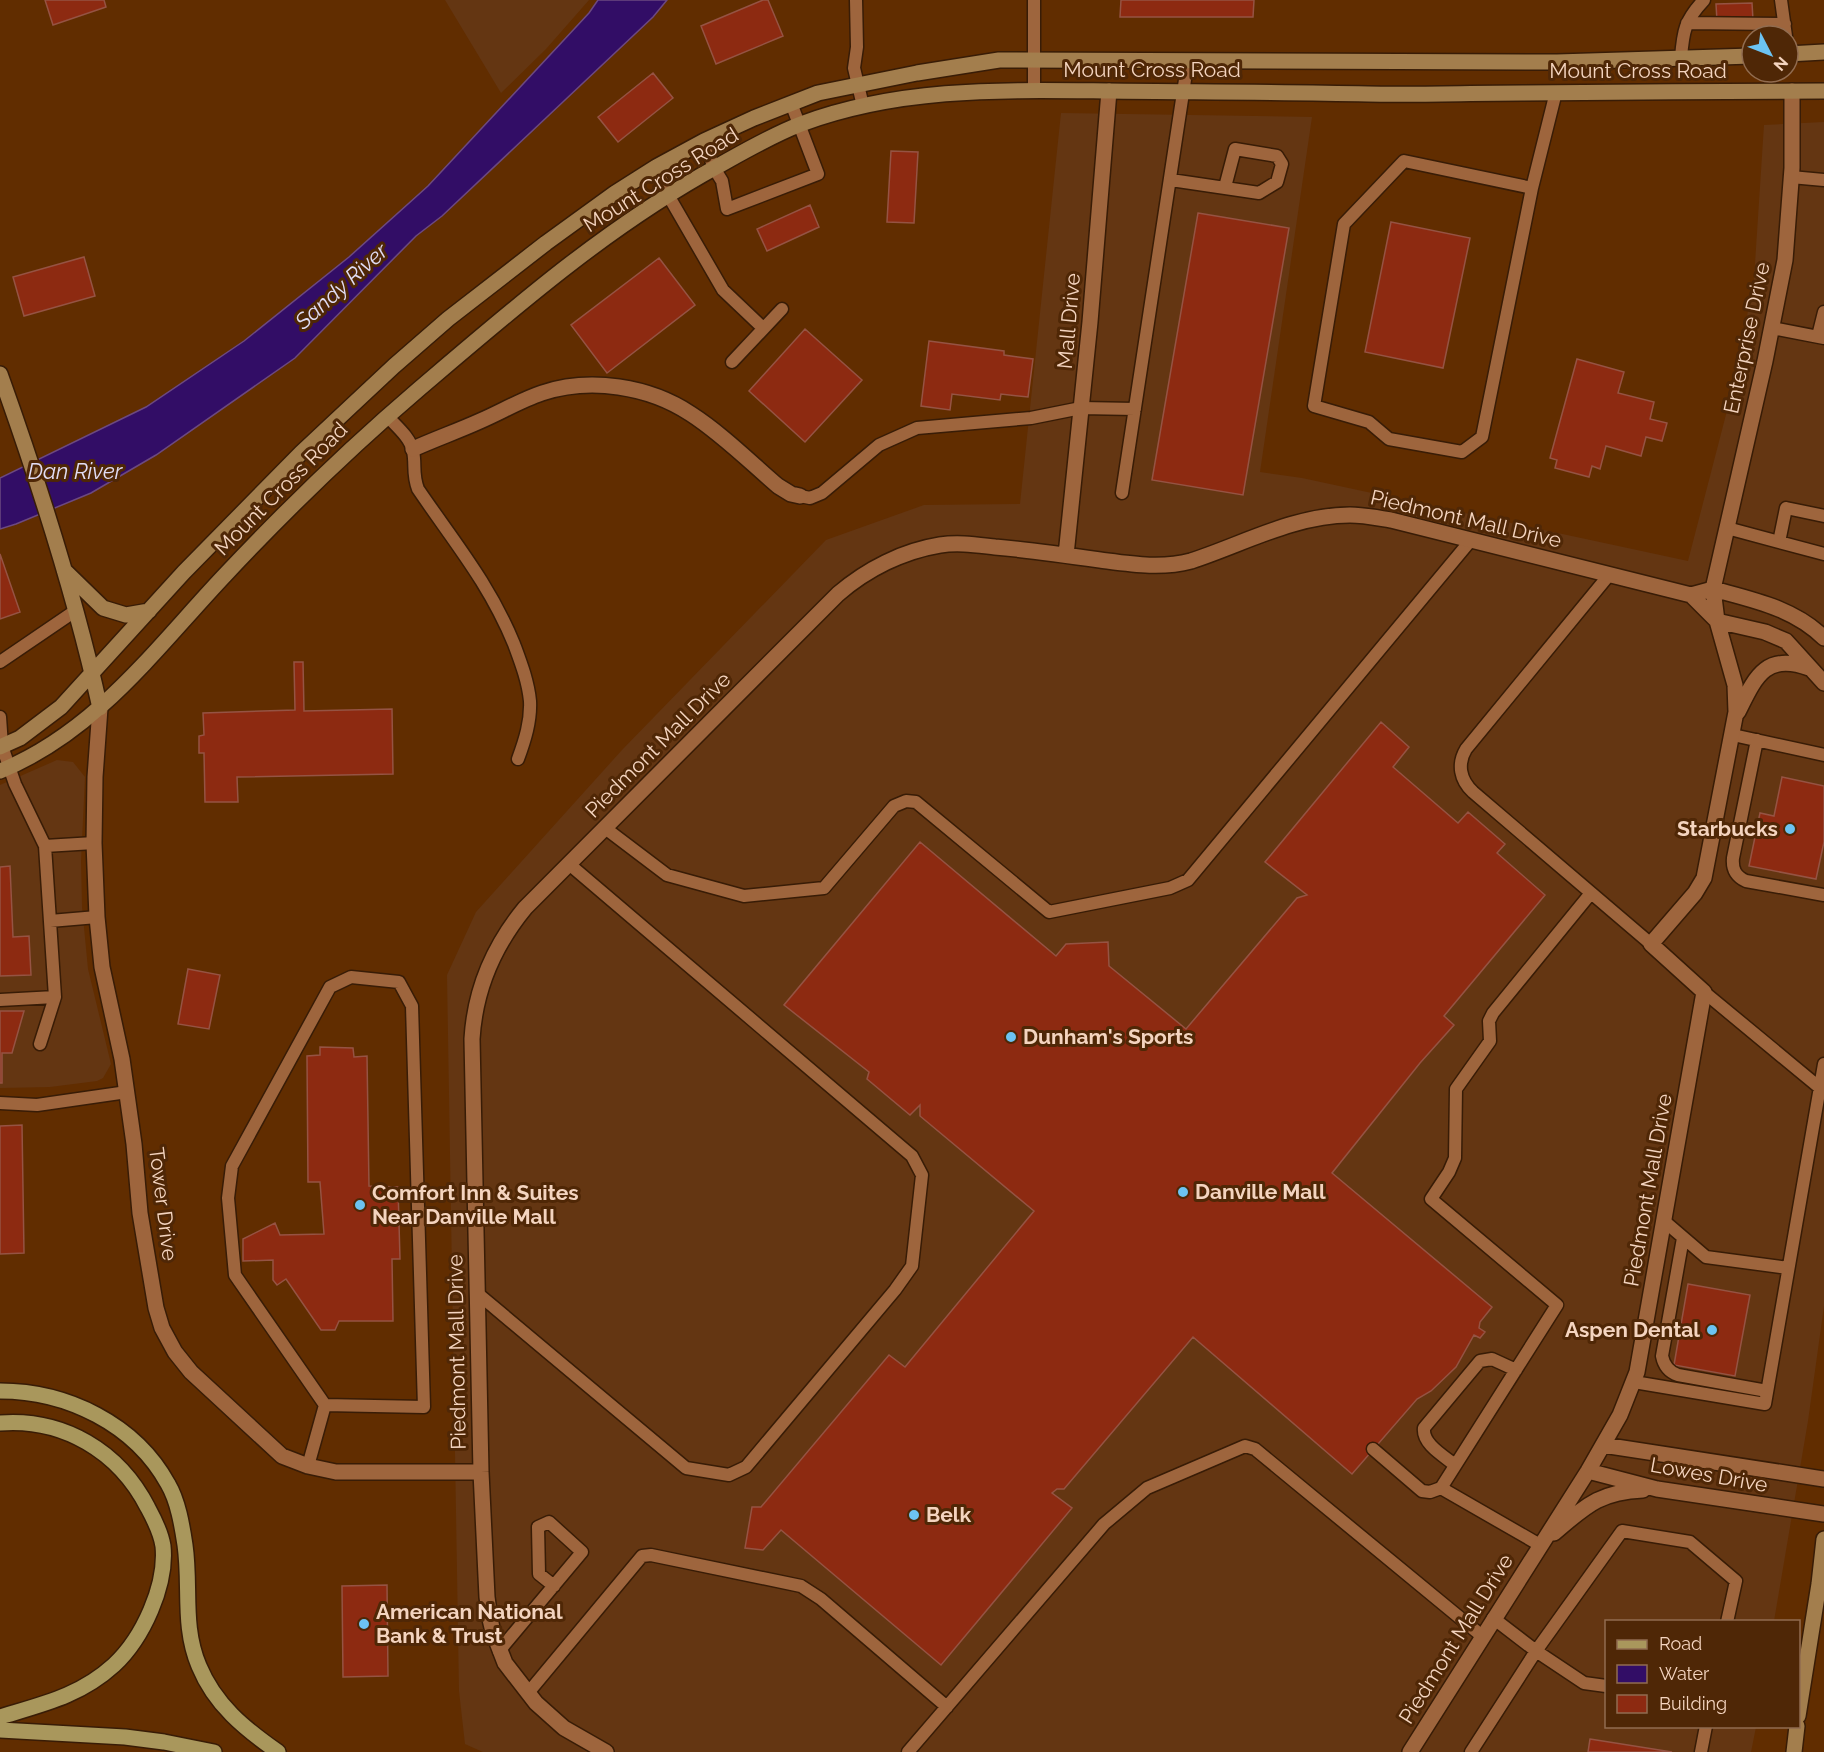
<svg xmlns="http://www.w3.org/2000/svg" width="1824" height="1752" font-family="Raleway,sans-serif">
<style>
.built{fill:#643612}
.water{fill:#320d66;stroke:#6c4981;stroke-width:1.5}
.building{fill:#8d2a11;stroke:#955343;stroke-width:1.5}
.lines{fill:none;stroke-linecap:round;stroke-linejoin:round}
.lane-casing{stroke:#381c06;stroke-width:15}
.street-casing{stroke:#381c06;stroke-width:18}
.secondary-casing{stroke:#381c06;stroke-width:18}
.primary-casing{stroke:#381c06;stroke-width:18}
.lane{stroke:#9e653d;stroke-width:12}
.street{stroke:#9e653d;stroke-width:15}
.secondary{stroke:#a37e4d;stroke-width:15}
.primary{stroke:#a9975c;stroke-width:15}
.poi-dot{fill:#6cc3f2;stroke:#4f2706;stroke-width:2}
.labels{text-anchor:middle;stroke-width:6;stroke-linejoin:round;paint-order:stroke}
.street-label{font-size:21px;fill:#f4d4bf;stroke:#4f2706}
.poi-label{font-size:21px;font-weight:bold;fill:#f4d4bf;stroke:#4f2706;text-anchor:start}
.water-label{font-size:22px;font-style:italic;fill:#e1ddf5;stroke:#4f2706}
</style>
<rect width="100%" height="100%" fill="#612d00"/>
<path class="built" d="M445,0h144l-43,49 -45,44z
M1061,113l251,4 -52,355 42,6 386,83 47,-181 19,-101 10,-154 60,-3v1184l-16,115 -34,200 -168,1v104l150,1 -5,25h-1268l-18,-8 -6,-53 -12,-716 29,-63 146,-162 204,-210 98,-35 96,-1z
M57,760l16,2 12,15 -4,84 1,46 6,62 23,95 -8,14 -6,3 -47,6 -50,1v-303z"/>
<path class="water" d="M598,0h69l-14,17 -211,199 -26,20 -121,122 -139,97 -65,38 -75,31 -16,5v-51l146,-71 98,-66 105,-84 79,-71 161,-173z"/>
<path class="building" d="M45,0h59l2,7 -53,18z
M763,0h5l15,36 -67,28 -15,-38z
M1121,0h133l-1,17h-133z
M1752,3l1,17 -36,1 -1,-17z
M653,73l20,25 -55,44 -20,-25z
M891,151l27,1 -4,71 -27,-1z
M810,205l9,22 -52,24 -10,-22z
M1198,213l91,15 -46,267 -91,-15z
M1391,222l79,16 -27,130 -78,-16z
M84,257l11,39 -71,20 -11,-39z
M659,258l36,47 -88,68 -36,-48z
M805,329l57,51 -57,62 -56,-51z
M929,341l75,10v4l29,4 -5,38 -27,-3 -1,6 -48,-6 -2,16 -29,-4z
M1577,359l47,13 -6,21 36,9 -4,17 17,4 -5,18 -16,-4 -5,19 -35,-10 -6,23 -8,-3 -3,11 -34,-9 2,-8 -7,-2z
M0,554l20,58 -20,7z
M294,662h9l1,49 88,-2 1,65 -156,3 1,25h-33l-1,-49h-5v-17l5,-1 -1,-22 92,-3z
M1381,722l28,25 -16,20 65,56 10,-11 37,32 -8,9 48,42 -101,121 10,9 -34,38 -88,110 160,134 -12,15 -1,6 6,4 -5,6 -6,-3 -18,32 -25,24 -14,8 -65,75 -159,-137 -129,152h-7l-5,4 20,15 -131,157 -160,-135 -18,20 -18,-2 7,-41h9l128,-152 16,12 129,-156 -114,-95v-11l-10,10 -43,-36 2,-7 -85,-67 136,-163 136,114 10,-12 42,-2 1,24 77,63 111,-131 10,-3 -42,-33z
M1782,777l42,9v56l-8,37 -67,-13 11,-53 14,3z
M10,866l3,71 16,-1 2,39 -31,1v-109z
M188,969l32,6 -11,54 -31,-5z
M0,1011h24l-12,42h-10v30h-2z
M320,1047l33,1 1,9 13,-1 2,130 29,1 2,72h-8l1,62h-54l-4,9h-14l-35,-51 -9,6 -4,-5v-20l-30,1v-22l32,-16 5,12 44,-1 -4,-52h-12l-1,-126 13,-1z
M22,1125l2,128 -24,1v-128z
M1688,1284l62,11 -15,81 -61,-11z
M387,1585l1,91 -45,1 -1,-91z
M1590,1739l82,13h-84z"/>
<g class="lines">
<defs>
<path id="lane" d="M856,0l1,47 -3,21 9,38
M1781,0l5,36
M1687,23l98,1
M1681,58c2,-27 4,-38 23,-58
M1034,90v-90
M704,141l10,27 8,13 5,28 91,-35 -27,-71
M656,167l12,28 55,95 40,38
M1791,177l33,3
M1171,180l88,13 18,-11 5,-18 -5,-8 -42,-7 -10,38
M1532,188l-128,-27 -60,63 -30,182 55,16 20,17 73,13 20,-15 50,-249 24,-96
M1772,328l52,10
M1818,336l6,-24
M732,362l50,-53
M387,416c9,10 23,21 26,35 3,14 -1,22 5,38 36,53 71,94 96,155 7,19 14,37 16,57 1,20 -5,39 -12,58
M1122,493l66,-433
M800,496l10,2 12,-5 57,-48 38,-17 114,-10 50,-10 54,1
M1727,528l97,26
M1779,542l7,-34 38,8
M1609,575l-143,174c-9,15 -6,31 7,43l178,152
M0,662l75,-51
M0,717l2,29 13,38 30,62 10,151 -15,47
M1733,735l91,20
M1757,740l-24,118c-1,11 2,18 13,23l78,14
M605,828l62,47 77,21 80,-8 70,-82 12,-5 10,1 133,110 121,-24 18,-8 283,-340
M45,846l49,-3
M50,921l47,-4
M1704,992l116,96
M0,1000l55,-3
M0,1103l37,2 90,-13
M1664,1221l42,36 82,11
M1683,1238l-21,118c2,10 7,16 16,19l89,16
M477,1293l209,175 43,7 17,-8 149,-177 17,-24 10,-91 -10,-19 -343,-292
M1634,1382l131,22 59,-340
M1373,1449l49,42 8,1 11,-4
M1455,1465c-11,-9 -33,-21 -31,-37l56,-67 12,-2 24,11
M308,1466l17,-61 -90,-130 -7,-77 4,-32 98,-179 21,-10 48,5 13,24 12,401 -99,-2
M1540,1545l-99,-57 116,-183 -126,-106 18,-27 6,-14 1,-69 34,-48 -1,-20 4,-8 98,-120
M1493,1618l43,33 48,32 22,3
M499,1651l83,-99 -33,-30 -11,5 1,47 15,12
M528,1693l114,-137 9,-1 150,31 20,13 126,108
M908,1752l196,-228 43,-36 98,-42 10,3 227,187
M1471,1752l65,-101 86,-120 68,11 46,39 -9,41
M1701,1752l5,-26"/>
<path id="street" d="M413,449c22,-10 45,-18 67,-28 21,-9 41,-21 62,-28 48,-16 107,-7 149,21 31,20 59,48 87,72l13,8 9,2
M1066,555l24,-233 19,-231
M1713,589c40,11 81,19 111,49
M1691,595l26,26 48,11 21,9 38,42
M100,708l-5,69 -1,66 3,74 5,50 20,92 12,85 6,69 16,95 6,20 13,24 16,20 91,84 26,10 28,6h145
M1738,712c17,-34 27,-60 71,-44
M1603,1445l221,34
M1588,1471l69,18 167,25
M1554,1533c32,-27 45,-41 89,-43
M606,1752l-42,-24 -28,-25 -31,-40 -12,-31 -3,-13 -3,-22 -6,-125 -9,-433c3,-50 21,-92 53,-131l313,-314c29,-25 65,-43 102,-49 19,-3 37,0 55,2 35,3 70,8 105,13 31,4 61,9 91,1 52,-17 104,-46 159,-46 14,0 28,3 41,5l300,75 22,-6
M1410,1752l178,-281 32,-56 17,-43 67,-380 -53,-48 44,-51 9,-15 32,-166 -1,-27 -18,-64 -4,-32 52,-228 20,-101 7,-92v-77"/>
<path id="secondary" d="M1788,54l36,-2
M0,374c39,109 75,221 100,334
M64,570l39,38 23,7 23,-4
M0,747l20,-9 41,-31 123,-135 117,-119 93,-87 54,-47 98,-76 69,-50 41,-26 48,-26 50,-23 64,-25 99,-20 82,-13 558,2 195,-6
M0,771c96,-39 156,-123 225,-196 61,-65 126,-128 194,-186 95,-81 189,-163 299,-223 27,-15 54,-31 83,-42 99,-37 203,-34 307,-33 87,1 173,1 260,3 51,1 103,-1 155,-1 100,-1 201,-2 301,-2
M1798,1716l21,-132 5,-45
M1794,1752l3,-26"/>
<path id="primary" d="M0,1391c67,0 135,33 168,93 10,17 14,41 17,61 6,42 -3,81 14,121 16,39 46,63 79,86
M0,1423c63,-5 119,28 148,85 6,11 13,25 15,38 4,39 -20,92 -49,119 -34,31 -71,39 -114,52
M0,1730l125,7 39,5 50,10"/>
</defs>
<use href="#lane" class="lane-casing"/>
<use href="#street" class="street-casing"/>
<use href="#secondary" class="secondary-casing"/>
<use href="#primary" class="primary-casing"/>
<use href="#lane" class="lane"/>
<use href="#street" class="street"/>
<use href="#secondary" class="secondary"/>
<use href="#primary" class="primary"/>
</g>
<g class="poi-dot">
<circle cx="1790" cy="829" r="6"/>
<circle cx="1011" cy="1037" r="6"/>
<circle cx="1183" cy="1192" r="6"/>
<circle cx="360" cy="1205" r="6"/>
<circle cx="1712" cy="1330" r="6"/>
<circle cx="914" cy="1515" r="6"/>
<circle cx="364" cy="1624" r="6"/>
</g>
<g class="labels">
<g class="street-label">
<text x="1152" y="77">Mount Cross Road</text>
<text x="1638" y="78">Mount Cross Road</text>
<text transform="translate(661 180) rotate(-32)" y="7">Mount Cross Road</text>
<text transform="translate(1069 321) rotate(-85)" y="7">Mall Drive</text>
<text transform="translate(1747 338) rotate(-78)" y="7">Enterprise Drive</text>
<text transform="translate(281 489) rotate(-45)" y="7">Mount Cross Road</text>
<text transform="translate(1466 519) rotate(13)" y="7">Piedmont Mall Drive</text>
<text transform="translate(658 745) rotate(-45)" y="7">Piedmont Mall Drive</text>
<text transform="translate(1648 1190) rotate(-80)" y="7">Piedmont Mall Drive</text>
<text transform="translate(163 1204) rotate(83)" y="7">Tower Drive</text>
<text transform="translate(457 1352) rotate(-91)" y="7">Piedmont Mall Drive</text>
<text transform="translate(1709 1475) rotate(10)" y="7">Lowes Drive</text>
<text transform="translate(1456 1639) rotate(-58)" y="7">Piedmont Mall Drive</text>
</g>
<g class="poi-label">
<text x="1778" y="836" text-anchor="end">Starbucks</text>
<text x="1023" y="1044">Dunham's Sports</text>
<text x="1195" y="1199">Danville Mall</text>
<text x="372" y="1200">Comfort Inn &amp; Suites<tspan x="372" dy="24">Near Danville Mall</tspan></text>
<text x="1700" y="1337" text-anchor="end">Aspen Dental</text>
<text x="926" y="1522">Belk</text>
<text x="376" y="1619">American National<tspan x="376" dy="24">Bank &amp; Trust</tspan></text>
</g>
<g class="water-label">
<text transform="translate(341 286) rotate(-42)" y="8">Sandy River</text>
<text x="75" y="479">Dan River</text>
</g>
</g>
<rect x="1605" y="1620" width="195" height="108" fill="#4f2706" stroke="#916c50" stroke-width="1.5"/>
<rect x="1617" y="1640" width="30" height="9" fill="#a9975c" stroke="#916c50" stroke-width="1.5"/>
<text x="1659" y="1650" font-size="18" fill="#f4d4bf">Road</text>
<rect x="1617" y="1665" width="30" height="18" fill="#320d66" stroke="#916c50" stroke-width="1.5"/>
<text x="1659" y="1680" font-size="18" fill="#f4d4bf">Water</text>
<rect x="1617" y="1695" width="30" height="18" fill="#8d2a11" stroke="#916c50" stroke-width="1.5"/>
<text x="1659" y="1710" font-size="18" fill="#f4d4bf">Building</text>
<g transform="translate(1770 54) rotate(132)"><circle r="28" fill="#4f2706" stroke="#916c50" stroke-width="1.5"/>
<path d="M0-4.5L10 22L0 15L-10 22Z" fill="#6cc3f2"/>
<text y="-9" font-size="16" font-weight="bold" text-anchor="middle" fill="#f4d4bf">N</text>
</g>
</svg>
